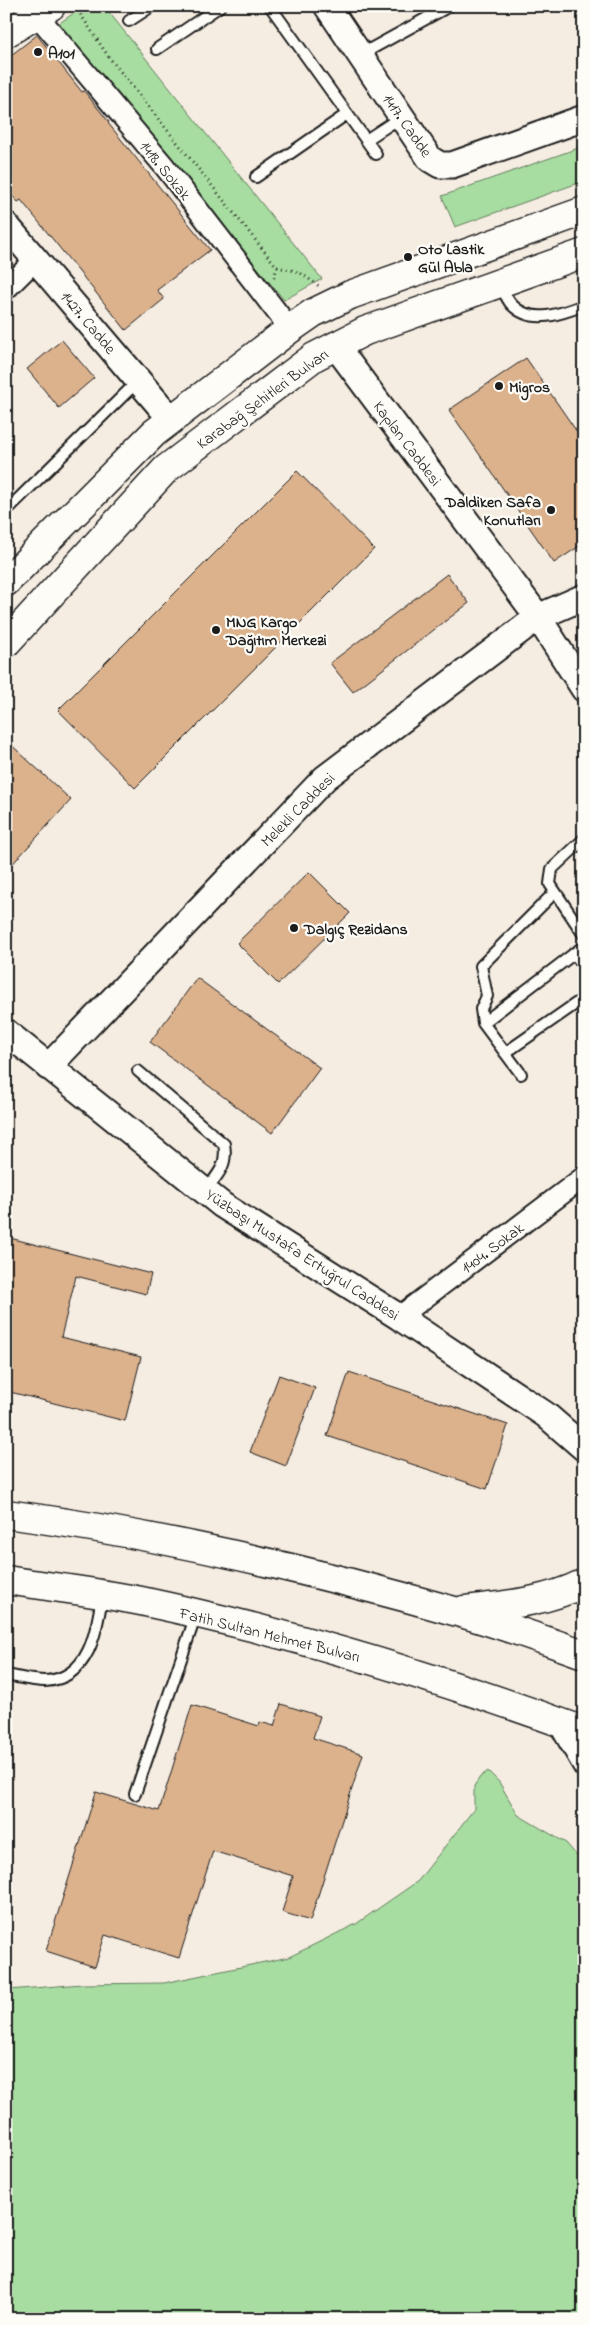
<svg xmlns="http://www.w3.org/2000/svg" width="590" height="2325" font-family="'Indie Flower',sans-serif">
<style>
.green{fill:#a7dda0;stroke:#627c5e}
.building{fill:#dcb28d;stroke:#1c1c1c}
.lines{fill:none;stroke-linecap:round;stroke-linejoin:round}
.service-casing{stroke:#1c1c1c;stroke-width:14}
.minor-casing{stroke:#1c1c1c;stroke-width:24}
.tertiary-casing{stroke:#1c1c1c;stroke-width:29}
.secondary-casing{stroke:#1c1c1c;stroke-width:31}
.trunk-casing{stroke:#1c1c1c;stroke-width:31}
.path{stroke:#1c1c1c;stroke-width:3;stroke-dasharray:1 4;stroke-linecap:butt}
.service{stroke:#fdfcf7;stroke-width:10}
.minor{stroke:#fdfcf7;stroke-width:20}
.tertiary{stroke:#fdfcf7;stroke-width:25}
.secondary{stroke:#fdfcf7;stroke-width:28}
.trunk{stroke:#fdfcf7;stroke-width:28}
.poi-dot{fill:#1c1c1c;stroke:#fdfcf7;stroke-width:2}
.labels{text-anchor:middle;stroke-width:4.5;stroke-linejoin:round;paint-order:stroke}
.poi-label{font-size:16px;font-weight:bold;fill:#1c1c1c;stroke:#fdfcf7;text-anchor:start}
.street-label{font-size:16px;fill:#1c1c1c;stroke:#fdfcf7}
</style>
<rect width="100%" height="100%" fill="#f6ede2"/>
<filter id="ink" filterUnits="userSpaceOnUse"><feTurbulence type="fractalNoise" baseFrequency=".02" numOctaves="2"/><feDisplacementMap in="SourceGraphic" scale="10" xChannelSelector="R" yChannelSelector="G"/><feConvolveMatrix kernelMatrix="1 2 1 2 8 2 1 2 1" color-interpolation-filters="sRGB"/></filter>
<g filter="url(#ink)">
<path class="green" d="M84,6h20l218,273 -38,21 -226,-276z
M584,146v35l-129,46 -13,-31z
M488,1771l11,11 19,33 48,28 18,21v455h-578v-331l2,2 74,-6 82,-1 125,-26 67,-33 62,-43 56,-72v-23l6,-9z"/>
<path class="building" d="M37,35l45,57 2,-1 25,31 -1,1 102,127 -53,40 7,9 -38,31 -105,-130 -3,2 -12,-13v-130z
M62,340l32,38 -35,30 -32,-39z
M526,358l58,84v101l-30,20 -105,-153z
M297,471l77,78 -239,239 -77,-78z
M447,574l22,29 -116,89 -23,-29z
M6,740l65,60 -65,71z
M309,872l41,41 -72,71 -41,-41z
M197,978l123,90 -48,65 -122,-91z
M6,1237l145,37 -5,20 -70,-18 -15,61 80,20 -16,64 -119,-30z
M349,1372l159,53 -21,64 -160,-53z
M279,1375l36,13 -29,78 -36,-14z
M281,1704l39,12 -7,22 50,16 -53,167 -28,-9 11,-36 -80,-25 -34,107 -74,-23 -10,32 -49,-16 50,-159 63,19 33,-106 67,21 1,-4 14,4z"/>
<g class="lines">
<defs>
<path id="service" d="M270,6l106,148
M129,21l23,-15
M157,49l63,-43
M360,55l89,-49
M366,140l35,-23
M256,177l91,-63
M500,284c3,6 7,16 12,21 20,20 49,9 72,0
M6,511l132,-130
M584,839l-32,30 -2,15 34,51
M574,953l10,14
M483,1023l101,-77
M505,1053l79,-55
M138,1071l86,73c4,21 -6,31 -19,47
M521,1074l-38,-51 -2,-14 6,-13 -6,-30 73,-73
M6,1675c12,2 27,6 39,6 44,-2 52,-50 57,-85
M135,1794l61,-179"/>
<path id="minor" d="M37,15l128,152 125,162
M6,289l30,-30
M399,1317l185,-140
M557,1721l27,46"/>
<path id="tertiary" d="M327,6l103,153 10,6h12l132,-47
M6,225l165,194
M335,345l203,272 46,72
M6,1032l216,173 177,112 147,98 38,33
M48,1067l277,-289 213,-161 46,-20"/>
<path id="secondary" d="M6,33l45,-27
M6,582l148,-149 136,-104 23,-16 37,-18 234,-84
M6,643l160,-174 148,-112 51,-26 219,-78"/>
<path id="trunk" d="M6,1514c152,20 301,55 448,97 44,12 87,28 130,43
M6,1580c45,7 91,12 135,21 151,32 298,77 443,130
M464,1610c42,-5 82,-8 120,-27"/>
</defs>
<use href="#service" class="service-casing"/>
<use href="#minor" class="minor-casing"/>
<use href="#tertiary" class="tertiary-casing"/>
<use href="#secondary" class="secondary-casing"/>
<use href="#trunk" class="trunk-casing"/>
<path class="path" d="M75,6l33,50 169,211 -3,11
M277,267l22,5 20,14"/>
<use href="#service" class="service"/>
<use href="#minor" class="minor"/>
<use href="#tertiary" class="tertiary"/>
<use href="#secondary" class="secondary"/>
<use href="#trunk" class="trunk"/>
</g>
</g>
<g class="poi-dot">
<circle cx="38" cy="52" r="5"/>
<circle cx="408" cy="257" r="5"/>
<circle cx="499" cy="386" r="5"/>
<circle cx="551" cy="510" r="5"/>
<circle cx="216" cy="630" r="5"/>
<circle cx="294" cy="928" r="5"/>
</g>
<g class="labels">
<g class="poi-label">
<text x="48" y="58">A101</text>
<text x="418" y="254">Oto Lastik<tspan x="418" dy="18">Gül Abla</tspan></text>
<text x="509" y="392">Migros</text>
<text x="541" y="507" text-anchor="end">Daldiken Safa<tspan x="541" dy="18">Konutları</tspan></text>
<text x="226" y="627">MNG Kargo<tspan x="226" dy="18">Dağıtım Merkezi</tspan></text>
<text x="304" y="934">Dalgıç Rezidans</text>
</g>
<g class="street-label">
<text transform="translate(408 125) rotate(55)" y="6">1417. Cadde</text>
<text transform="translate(166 170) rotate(51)" y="6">1418. Sokak</text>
<text transform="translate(89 322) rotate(50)" y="6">1427. Cadde</text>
<text transform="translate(262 398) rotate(-36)" y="6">Karabağ Şehitleri Bulvarı</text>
<text transform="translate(408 443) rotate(53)" y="6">Kaplan Caddesi</text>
<text transform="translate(297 809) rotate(-45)" y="6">Melekli Caddesi</text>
<text transform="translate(492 1247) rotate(-37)" y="6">1404. Sokak</text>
<text transform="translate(303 1254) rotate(33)" y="6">Yüzbaşı Mustafa Ertuğrul Caddesi</text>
<text transform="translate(270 1634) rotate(14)" y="6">Fatih Sultan Mehmet Bulvarı</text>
</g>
</g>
<rect width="590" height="2325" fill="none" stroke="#fdfcf7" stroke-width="25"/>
<rect x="12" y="12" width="565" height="2300" fill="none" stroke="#1c1c1c" stroke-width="2" filter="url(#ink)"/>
</svg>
